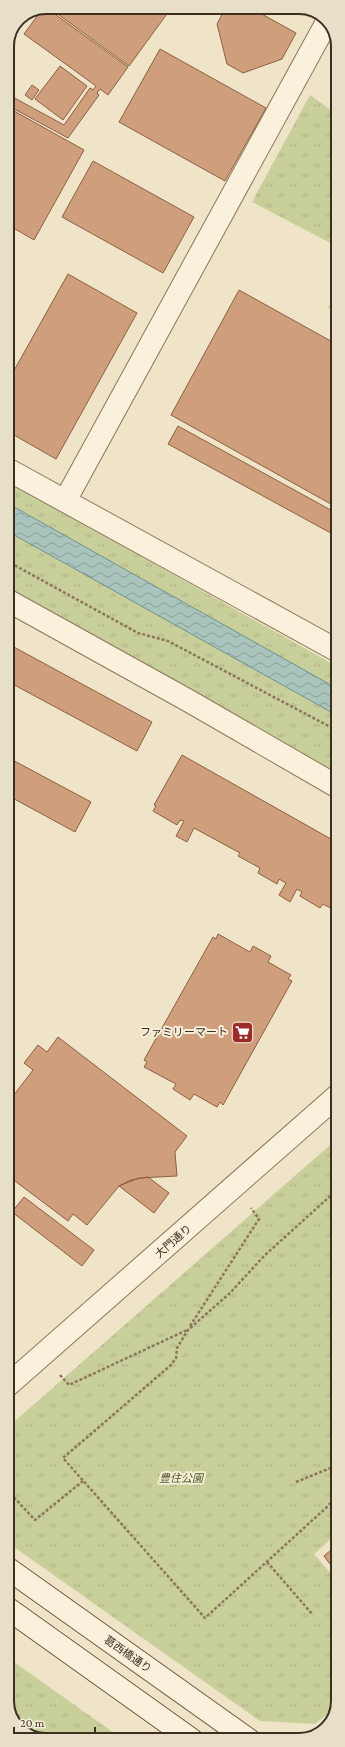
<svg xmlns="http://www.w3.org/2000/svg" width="345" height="1747" font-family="'Crimson Pro','Noto Sans JP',serif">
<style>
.park{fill:url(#park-tufts)}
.water{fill:url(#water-waves);stroke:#6f938a}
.building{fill:#cf9f7d;stroke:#8d5f41}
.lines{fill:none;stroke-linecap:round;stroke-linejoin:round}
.minor-casing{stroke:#8d765c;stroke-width:24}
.tertiary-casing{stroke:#8d765c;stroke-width:24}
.secondary-casing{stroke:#6f573f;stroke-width:24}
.path{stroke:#8d765c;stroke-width:2.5;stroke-dasharray:3 2;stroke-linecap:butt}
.minor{stroke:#faf1dc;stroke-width:22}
.tertiary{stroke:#faf1dc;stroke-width:22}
.secondary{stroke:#faf1dc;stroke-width:22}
.labels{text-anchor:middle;stroke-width:4;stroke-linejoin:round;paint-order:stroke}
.poi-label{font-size:11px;fill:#3d2e20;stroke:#f7eed8;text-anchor:end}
.street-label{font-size:11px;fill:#3d2e20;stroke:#f7eed8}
.park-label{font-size:11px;font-style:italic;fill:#4d5a26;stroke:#f7eed8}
.rim{fill:none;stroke:#3d2e20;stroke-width:2}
</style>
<defs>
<pattern id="park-tufts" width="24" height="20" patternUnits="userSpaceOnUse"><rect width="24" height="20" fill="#c9cf9b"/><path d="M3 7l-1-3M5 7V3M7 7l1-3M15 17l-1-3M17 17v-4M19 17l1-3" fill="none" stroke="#aeb285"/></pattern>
<pattern id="water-waves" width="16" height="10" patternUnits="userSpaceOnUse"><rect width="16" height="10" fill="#a9c4bc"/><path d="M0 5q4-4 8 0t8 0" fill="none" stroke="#8ba098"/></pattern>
</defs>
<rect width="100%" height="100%" fill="#f0e4c8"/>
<path class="park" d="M310,95l28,20v132l-86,-45z
M338,287v26l-10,-5z
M7,481l331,186v108l-144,-83 -187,-104z
M338,1138v395l-24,21 24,28v120l-2,5 -21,17 -55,-3 -253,-179v-114z
M7,1657l117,83h-83l-23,-11 -11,-22z"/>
<path class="water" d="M7,503l331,186v27l-331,-185z"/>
<path class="building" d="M45,7l83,60 -20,28 -8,-6 -3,4 2,2 -31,43 -61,-33 2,-10 55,30 26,-37 3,2 3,-4 -72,-52 19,-26z
M48,7h124l-43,59z
M226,7h23l47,26 -14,26 -39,14 -16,-9 -10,-40z
M160,49l106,59 -41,73 -106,-59z
M60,66l27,20 -24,34 -28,-21z
M32,85l7,5 -7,10 -7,-5z
M7,107l77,43 -50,90 -24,-14 -3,5z
M93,161l101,56 -31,56 -101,-56z
M68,274l69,39 -81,146 -49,-28v-48z
M239,290l99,55v163l-167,-93z
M178,426l160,88v23l-170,-93z
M12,646l140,76 -15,29 -130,-70v-26z
M182,755l156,88v69l-15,-8 -3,4 -20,-12 2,-4 -5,-3 -7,13 -11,-7 7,-12 -7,-4 -2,5 -19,-11 2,-5 -22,-12 2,-3 -46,-25 -7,14 -11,-6 8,-15 -4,-1 -3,5 -24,-14 3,-5 -2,-1z
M7,757l84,45 -16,30 -68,-37z
M218,934l32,18 3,-6 18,10 -3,6 23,13 -3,4 4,2 -69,124 -3,-3 -3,5 -23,-13 -4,6 -17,-11 3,-5 -32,-17 3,-5 -3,-2 69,-123 3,2z
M58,1037l129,99 -12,16 2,24 -38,2 -20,8 -32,39 -14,-11 -5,7 -61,-46v-71l26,-34 -9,-7 14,-18 9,7z
M148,1177l21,16 -15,20 -35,-27 12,-6z
M24,1197l70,53 -12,16 -70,-54z
M331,1550l7,8v6l-5,4 -9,-12z"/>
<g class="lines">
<defs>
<path id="minor" d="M7,469l331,182
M65,501l263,-481
M7,600l182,101 149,86"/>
<path id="tertiary" d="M7,1386l331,-291"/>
<path id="secondary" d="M7,1568l242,172
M7,1608l185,132"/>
</defs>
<use href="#minor" class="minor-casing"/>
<use href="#tertiary" class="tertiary-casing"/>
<use href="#secondary" class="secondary-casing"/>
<path class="path" d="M7,559l9,7 122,67 30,8 170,90
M338,1189l-74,67 -34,37 -42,37 -11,18 -1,10 -5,7 -108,93 142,160 122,-111 11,-13
M190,1326l69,-107 -8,-11
M60,1375l9,10 118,-55
M296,1482l42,-17
M7,1490l28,30 48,-39
M267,1562l46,53"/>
<use href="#minor" class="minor"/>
<use href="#tertiary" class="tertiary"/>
<use href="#secondary" class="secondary"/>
</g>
<defs>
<symbol id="supermarket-square" viewBox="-11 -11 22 22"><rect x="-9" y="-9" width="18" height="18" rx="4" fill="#9e2a2b" stroke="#f7eed8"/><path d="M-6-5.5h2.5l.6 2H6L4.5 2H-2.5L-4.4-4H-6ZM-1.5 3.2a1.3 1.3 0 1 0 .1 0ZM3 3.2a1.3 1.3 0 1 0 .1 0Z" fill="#fff"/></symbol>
</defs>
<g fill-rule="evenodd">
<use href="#supermarket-square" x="230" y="1020" width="25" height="25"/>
</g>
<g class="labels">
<g class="poi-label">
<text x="228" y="1036">ファミリーマート</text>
</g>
<g class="street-label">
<text transform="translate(173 1241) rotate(-41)" y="4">大門通り</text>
<text transform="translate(128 1654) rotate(35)" y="4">葛西橋通り</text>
</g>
<g class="park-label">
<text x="181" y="1482">豊住公園</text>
</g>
</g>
<path d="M0 0H345V1747H0ZM46 14H299A32 32 0 0 1 331 46V1701A32 32 0 0 1 299 1733H46A32 32 0 0 1 14 1701V46A32 32 0 0 1 46 14Z" fill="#e8dfc9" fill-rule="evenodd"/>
<path class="rim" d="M46 14H299A32 32 0 0 1 331 46V1701A32 32 0 0 1 299 1733H46A32 32 0 0 1 14 1701V46A32 32 0 0 1 46 14Z"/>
<path d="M14 1727v6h81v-6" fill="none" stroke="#3d2e20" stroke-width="2"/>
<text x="20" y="1727" font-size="12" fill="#3d2e20" stroke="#f7eed8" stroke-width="3" paint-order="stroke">20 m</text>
</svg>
